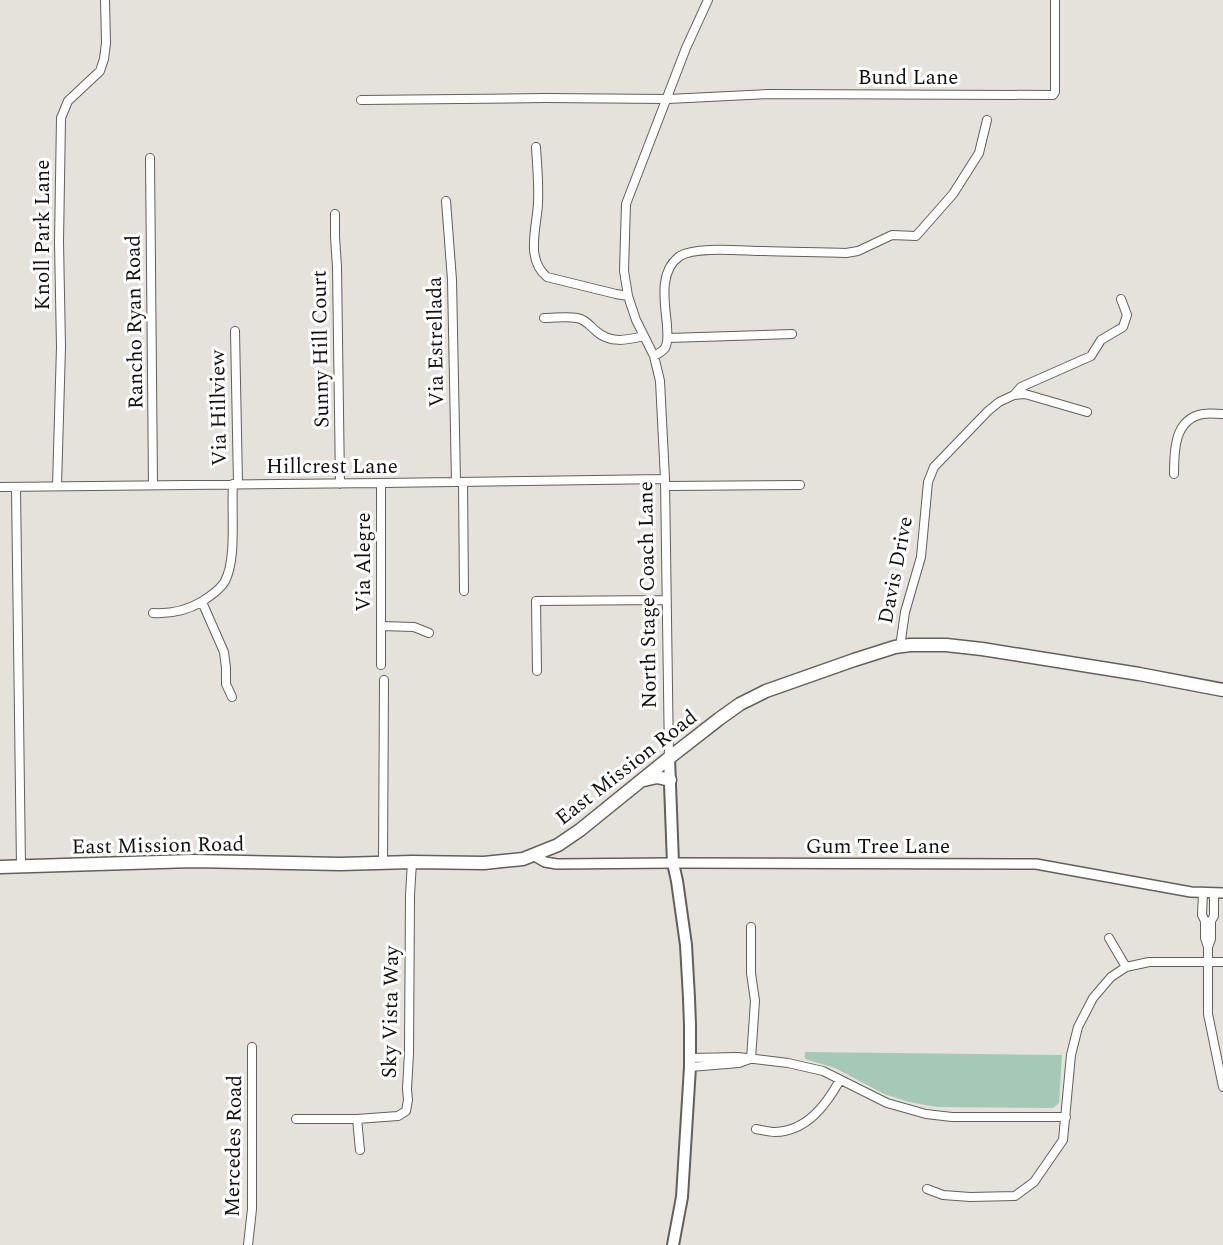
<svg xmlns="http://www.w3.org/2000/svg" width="1223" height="1245" font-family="Spectral,serif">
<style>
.green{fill:#a6c8b6}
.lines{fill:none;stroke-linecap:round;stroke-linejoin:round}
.minor-casing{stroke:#62605a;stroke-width:10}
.tertiary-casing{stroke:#62605a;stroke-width:12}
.secondary-casing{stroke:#62605a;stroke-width:14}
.primary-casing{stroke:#62605a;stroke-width:15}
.minor{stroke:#fff;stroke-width:8}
.tertiary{stroke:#fff;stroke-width:9}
.secondary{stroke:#fff;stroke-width:10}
.primary{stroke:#fff;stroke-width:12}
.labels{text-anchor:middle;stroke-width:6;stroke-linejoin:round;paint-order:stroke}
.street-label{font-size:21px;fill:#131210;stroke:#fff}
</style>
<rect width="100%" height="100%" fill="#e5e2db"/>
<path class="green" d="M805,1052l257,3 -3,48 -6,5 -116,-1 -28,-5 -25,-8 -49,-26 -30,-9z"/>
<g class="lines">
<defs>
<path id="minor" d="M361,100l184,-2 123,1 100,-5 285,1 2,-3v-92
M536,147c1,18 3,37 2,56 -1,24 -13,56 9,74l69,17 12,2
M150,158l3,327
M446,201l6,79 4,202
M335,214v23l2,30 3,217
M544,318c11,0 23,-2 33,0 8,1 13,8 19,13 14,13 31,9 48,5
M235,331l3,153
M668,338l124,-4
M654,356c4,-2 8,-4 11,-8 4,-7 2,-15 2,-23 -2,-22 -9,-54 13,-69 16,-10 63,-5 83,-5 27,1 55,1 83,2l12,-2 34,-16 24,1 37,-42 26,-41 8,-33
M1014,395l7,-8 70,-31 10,-16 22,-13 4,-12 -6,-16
M1174,474c0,-23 0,-55 29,-60 7,-1 14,0 20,0
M463,482l1,109
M57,486l4,-139 -2,-105 2,-124 7,-17 32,-30 4,-12 2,-16 -1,-43
M665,486l135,-1
M0,487l381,-4 284,-4
M16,487l5,380
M202,602l22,50 2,16v16l6,13
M153,613c18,1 33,-2 48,-11 8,-5 20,-13 24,-21 12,-22 6,-71 8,-97
M381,626l33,1 15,6
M900,647l5,-35 16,-55 7,-75 6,-15 54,-56 11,-9 15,-7 11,-1 62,18
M381,665v-182
M537,671l-1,-70 130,-1
M669,758l-4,-279 -5,-98 -6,-25 -18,-36 -8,-24 -4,-25 2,-67 60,-156 22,-48
M383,863l1,-183
M1203,893l-1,22 3,6v17l3,9v67l15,73
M751,927v46l4,28 -4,58
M1109,938l17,29
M1208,947l3,-8v-18l3,-5v-23
M690,1058l48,-1 50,6 35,8 64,32 39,11 26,3h114
M690,1067l49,-4 11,-4
M296,1119h61l41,-3 8,-5 2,-11 -1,-11 2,-36 1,-158 2,-33
M357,1119l3,31
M756,1129c6,1 13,3 19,3 32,-1 51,-27 65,-52
M927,1189l16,6 27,2 45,-1 19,-14 29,-42 8,-85 7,-28 15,-29 18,-21 15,-10 23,-5h74
M248,1245l4,-36v-162"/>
<path id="tertiary" d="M533,855l12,7 12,2 116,-1 363,1 155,28 32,1"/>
<path id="secondary" d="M669,758l4,105 4,18 9,64 3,53 1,27v42l-8,130 -9,48"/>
<path id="primary" d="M644,780l13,-3 13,3
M0,867l193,-6 147,3 72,-2 72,1 39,-4 35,-14 22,-15 89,-72 50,-39 21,-15 26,-13 88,-31 41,-13 15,-2h36l36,4 157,25 84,16"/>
</defs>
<use href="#minor" class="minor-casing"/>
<use href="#tertiary" class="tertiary-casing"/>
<use href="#secondary" class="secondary-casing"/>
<use href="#primary" class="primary-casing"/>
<use href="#minor" class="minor"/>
<use href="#tertiary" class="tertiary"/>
<use href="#secondary" class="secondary"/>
<use href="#primary" class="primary"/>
</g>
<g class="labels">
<g class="street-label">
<text x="908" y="84">Bund Lane</text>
<text transform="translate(42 235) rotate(-90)" y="7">Knoll Park Lane</text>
<text transform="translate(134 322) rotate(-91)" y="7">Rancho Ryan Road</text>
<text transform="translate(435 342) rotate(-91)" y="7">Via Estrellada</text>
<text transform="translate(320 349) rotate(-91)" y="7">Sunny Hill Court</text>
<text transform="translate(218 408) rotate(-91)" y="7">Via Hillview</text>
<text x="332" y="473">Hillcrest Lane</text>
<text transform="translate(363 562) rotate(-90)" y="7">Via Alegre</text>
<text transform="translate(895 570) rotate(-79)" y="7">Davis Drive</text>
<text transform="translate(647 595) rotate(-91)" y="7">North Stage Coach Lane</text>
<text transform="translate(626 767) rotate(-38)" y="7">East Mission Road</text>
<text transform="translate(158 845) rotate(-1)" y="7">East Mission Road</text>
<text x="878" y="853">Gum Tree Lane</text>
<text transform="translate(390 1012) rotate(-89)" y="7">Sky Vista Way</text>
<text transform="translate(233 1146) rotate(-89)" y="7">Mercedes Road</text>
</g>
</g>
</svg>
